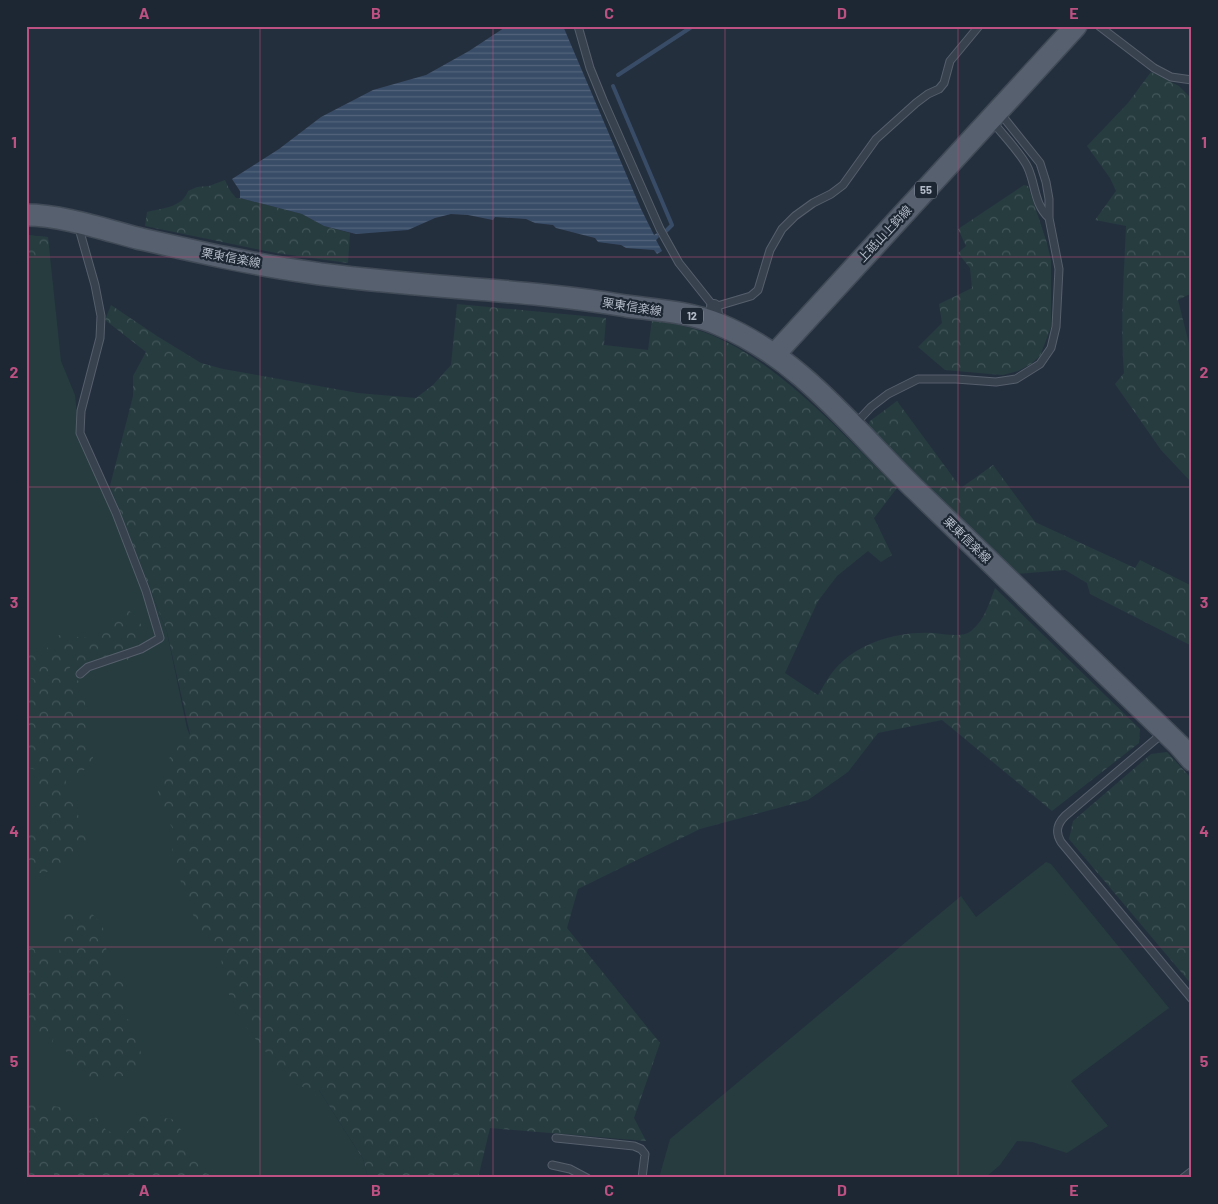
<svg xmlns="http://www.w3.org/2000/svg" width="1218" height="1204" font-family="Barlow,'Noto Sans JP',sans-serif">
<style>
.green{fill:#263c3f}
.forest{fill:url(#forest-crowns)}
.water{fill:url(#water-rules)}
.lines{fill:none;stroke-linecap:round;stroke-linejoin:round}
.stream{stroke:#394c67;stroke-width:4}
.lane-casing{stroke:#565f6c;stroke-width:9}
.street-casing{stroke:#565f6c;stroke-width:16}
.primary-casing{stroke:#414a57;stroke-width:24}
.lane{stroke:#38414e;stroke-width:7}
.street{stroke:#38414e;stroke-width:14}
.primary{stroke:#56606e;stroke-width:21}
.grid{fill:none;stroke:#bd5182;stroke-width:1;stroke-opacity:0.55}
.labels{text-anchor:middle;stroke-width:4.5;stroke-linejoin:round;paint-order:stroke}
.shield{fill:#1d2633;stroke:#878f9c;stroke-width:1}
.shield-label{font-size:11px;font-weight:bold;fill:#b4bcc9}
.street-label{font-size:12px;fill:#b4bcc9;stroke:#1d2633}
.neatline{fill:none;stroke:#bd5182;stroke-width:2}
.grid-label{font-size:16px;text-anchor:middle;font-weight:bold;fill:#bd5182}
</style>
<defs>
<pattern id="forest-crowns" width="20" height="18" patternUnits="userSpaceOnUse" patternTransform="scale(1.25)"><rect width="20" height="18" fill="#263c3f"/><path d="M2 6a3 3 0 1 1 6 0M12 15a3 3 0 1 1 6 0" fill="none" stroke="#435659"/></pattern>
<pattern id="water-rules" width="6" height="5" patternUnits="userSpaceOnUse" patternTransform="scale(1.25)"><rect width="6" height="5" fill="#394c67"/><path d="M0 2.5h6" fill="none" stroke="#53647b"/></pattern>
</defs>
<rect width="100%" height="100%" fill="#242f3e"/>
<path class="green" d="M26,235l22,2 13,124 14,34 3,30 16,46 16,15 57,146 20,96 132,362 44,69 5,19h-342z
M1046,862l5,2 118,144 -98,73 37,45 -41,27 -35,-11 -15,-1 -17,24 -15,13h-326l11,-39 291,-243 15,21z"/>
<path class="forest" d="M1151,72l28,14 13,13v194l-14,7 14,56v127l-31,-33 -46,-66 9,-11c-4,-49 0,-97 2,-147l-31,-6 21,-29 -6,-13 -23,-32 41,-43z
M225,180l4,9 7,9h4l62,16 22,12 26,7 -2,30 -72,-10 -131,-27 2,-14c15,-4 35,-4 41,-21l9,-4 12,-1z
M1024,185l4,1 18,54 5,20v67l-11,29 -9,8 -13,7 -15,4 -13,-1 -45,-4 -27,-23 24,-24 -3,-19 33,-16 -2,-20 -12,-15 8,-7 -8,-17z
M26,235l22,2 2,23 -24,3z
M457,304l149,14 -2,27 44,5 4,-31c20,5 42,8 62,17 70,31 129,99 183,152l-23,30 18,37 -11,7 -13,-11 -31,25 -19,25 -33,72 33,22c5,-8 10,-18 17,-26 24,-27 63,-38 98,-36 11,1 29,5 38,-2 14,-11 18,-28 24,-43l145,141 -1,14 -87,68 -110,-91 -64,13 -30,39 -40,28 -108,29 -122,60 -11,39 93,115 -26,75 12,23 -156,-13 -12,50h-110l-5,-19 -44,-69 -4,6 -35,-26 -37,-47 -20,-41 -2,-15 2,-22 -13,-6 -12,-12 -15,-37 -11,-42 3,-16c-4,-7 -11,-15 -14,-23 -11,-29 9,-56 29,-75l-23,-102 -57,-146 23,-90v-20l13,-24 -41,-32 6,-15 46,31 44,27 22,6 135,24 58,5 17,-13 18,-20z
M897,401l64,87 32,-23 42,57 100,46 5,-8 52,26v60l-102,-52 -3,-11 -22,-13 -50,4 -75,-72 -72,-76 2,-5z
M122,605c12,9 21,17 23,32l-18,24 -11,4h-35l-6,-5 -8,12 18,14c-1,23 3,49 8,72l-6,10 -11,7 -8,-9 -3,3 1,16 11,28 9,17 1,10 -15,28 -31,5 -15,1v-41l16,-8 -6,-45 4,-9 -14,-4v-62l6,-12 2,-13 -8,-4v-27l5,3 14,-1 12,-16 32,3 13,-2 7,-13z
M1167,752l25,27v206l-123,-146 4,-18 78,-67z
M90,912c22,19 12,27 19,49 3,9 14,17 16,27 1,10 0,21 0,31l10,2 8,44 -15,10 -35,7c-20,-24 -30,-15 -28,-52l-8,-2 -5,15 -11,-2 -15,-12v-89l8,3 1,9 10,7 14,-1 3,-43z
M26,1105c10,1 30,-1 38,4 4,4 8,10 11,14l23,-6 8,13 16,7 8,-8 5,-14 37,4 11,13 6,24 11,5 4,11 11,6h-158l-8,-10 -7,10h-16z"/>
<path class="water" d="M507,26h56l78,183 13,26 3,-2 2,4 -3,3 6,11 -5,3 -3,-4 -28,-2 -5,-3 -23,-3 -3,-4 -39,-10 -3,-3 -18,-2 -9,-4 -31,-2 -2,3 -25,-5 -17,-1 -16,4 -27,12 -52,4 -32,-8 -22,-12 -62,-16v-7l-8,-12 47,-30 42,-32 52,-27 53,-15 43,-24z"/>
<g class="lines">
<path class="stream" d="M618,75l75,-49
M613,86l59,139 -6,6"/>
<defs>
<path id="lane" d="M578,26l12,42 13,32 57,129 19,34 35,44 37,-11 7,-6 12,-40 12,-21 13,-13 18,-13 18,-9 12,-9 33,-46 40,-36 12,-9 11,-5 5,-6 6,-22 29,-35
M1099,26l55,42 17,9 21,3
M992,121c10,13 30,33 36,47 8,18 6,36 21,50
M78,225l17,60 6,31 -1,22 -19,73 -1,22 36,80 30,78 14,47 -19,11 -53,18 -8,7
M855,424l16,-17 17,-13 30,-15h38l40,3 20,-3 24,-15 11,-16 5,-21 3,-58 -10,-51v-19l-3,-17 -6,-19 -40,-50
M1163,733l-98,83c-8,8 -10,16 -4,26l131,157
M556,1138l78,8 7,3 4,5 -3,24
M552,1165l18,4 17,9
M1183,1178l9,-7"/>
<path id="street" d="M714,307l2,16"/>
<path id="primary" d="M26,215c35,0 77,14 111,23 57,13 113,26 170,34 106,16 214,16 319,34 30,4 64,6 92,18 83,34 135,105 198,166 87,85 175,170 263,255l13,15
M775,354l301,-328"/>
</defs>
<use href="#lane" class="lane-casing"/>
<use href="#street" class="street-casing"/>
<use href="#primary" class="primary-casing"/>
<use href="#lane" class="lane"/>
<use href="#street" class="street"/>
<use href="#primary" class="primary"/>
</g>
<path class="grid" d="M260,26v1152M493,26v1152M725,26v1152M958,26v1152M26,257h1166M26,487h1166M26,717h1166M26,947h1166"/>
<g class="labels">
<g class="shield">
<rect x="915" y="181.5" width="22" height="17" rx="4"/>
<rect x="681" y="307.5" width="22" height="17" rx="4"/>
</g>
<g class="shield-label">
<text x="926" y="194">55</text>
<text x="692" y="320">12</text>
</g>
<g class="street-label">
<text transform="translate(885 234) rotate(-47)" y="4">上砥山上鈎線</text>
<text transform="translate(231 258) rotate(11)" y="4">栗東信楽線</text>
<text transform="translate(632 307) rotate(9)" y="4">栗東信楽線</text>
<text transform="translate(967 540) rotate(44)" y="4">栗東信楽線</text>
</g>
</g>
<rect width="1218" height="1204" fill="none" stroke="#1d2633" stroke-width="55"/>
<rect x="28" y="28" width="1162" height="1148" class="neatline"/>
<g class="grid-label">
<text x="144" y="19">A</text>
<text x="376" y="19">B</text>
<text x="609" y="19">C</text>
<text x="842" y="19">D</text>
<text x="1074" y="19">E</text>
<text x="14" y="148">1</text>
<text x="1204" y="148">1</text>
<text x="14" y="378">2</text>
<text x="1204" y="378">2</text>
<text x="14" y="608">3</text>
<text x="1204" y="608">3</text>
<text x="14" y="837">4</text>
<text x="1204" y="837">4</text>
<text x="14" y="1067">5</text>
<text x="1204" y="1067">5</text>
<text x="144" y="1196">A</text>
<text x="376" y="1196">B</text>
<text x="609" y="1196">C</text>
<text x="842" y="1196">D</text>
<text x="1074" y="1196">E</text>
</g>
</svg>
